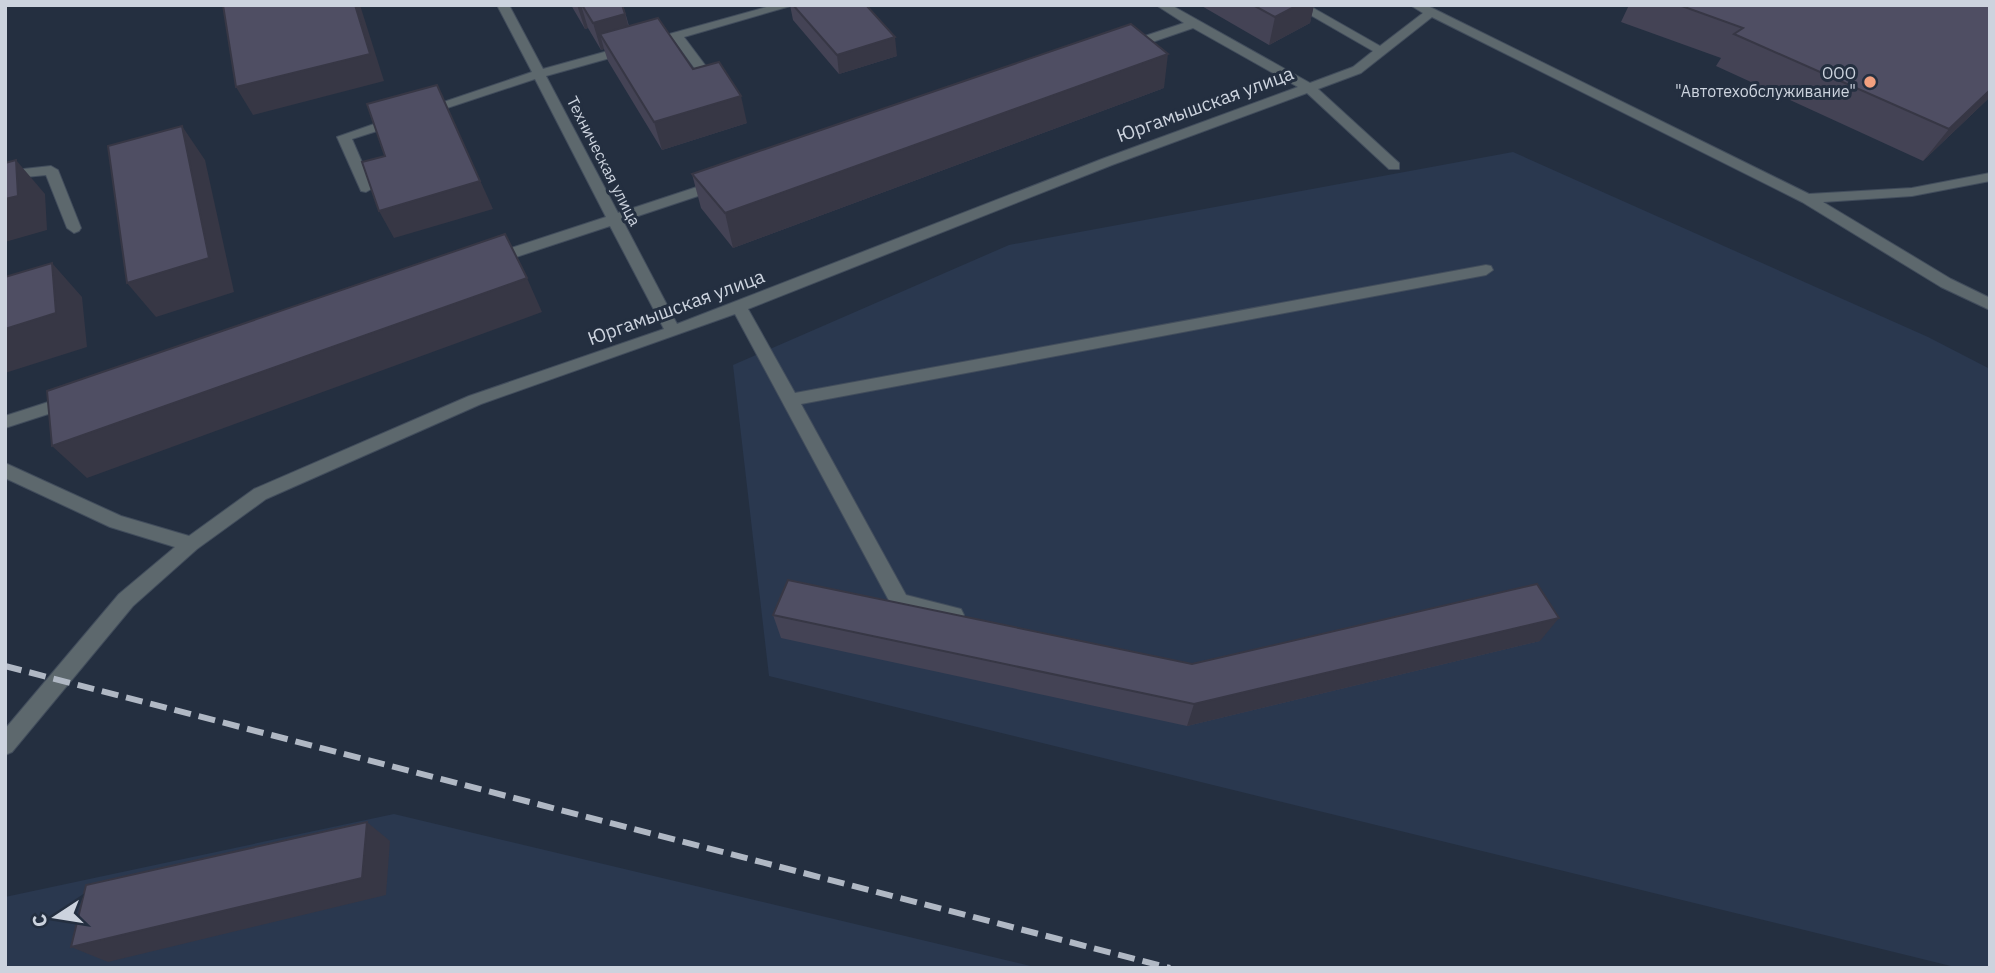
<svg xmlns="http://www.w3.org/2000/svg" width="1995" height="973" font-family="'IBM Plex Sans',sans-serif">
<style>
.built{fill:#2a384f}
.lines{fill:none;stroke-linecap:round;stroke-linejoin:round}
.minor-casing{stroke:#424d5c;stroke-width:2}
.minor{fill:#5d686d;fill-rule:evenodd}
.rail{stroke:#b0b8c4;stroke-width:6;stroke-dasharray:17 8;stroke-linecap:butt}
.wall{fill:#444355}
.shaded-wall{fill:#373745}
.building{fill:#4f4e63;stroke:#373745;stroke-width:2}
.poi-dot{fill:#f2a07f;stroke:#242f40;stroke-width:2.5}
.labels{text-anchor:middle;stroke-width:6;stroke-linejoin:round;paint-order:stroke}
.far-poi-label{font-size:16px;fill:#ccd3de;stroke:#242f40;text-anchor:end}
.far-street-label{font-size:16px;fill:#ccd3de;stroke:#242f40}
.street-label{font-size:19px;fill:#ccd3de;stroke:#242f40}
</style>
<rect width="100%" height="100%" fill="#242f40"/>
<path class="built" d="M1513,152l415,185 62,32v599h-31l-1190,-292 -36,-311 276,-120z
M394,814l645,154h-1034v-71z"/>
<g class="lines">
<defs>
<path id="minor" d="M497,5h12l34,64 231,-64h20l-110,32 36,48 -1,3h-10l-35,-48 -128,36 72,137 94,-31h10l2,3 -2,3 -99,33 54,103 425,-165 196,-72 -105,-59 -61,21h-8v-6l60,-20 -28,-18h15l139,78 43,-16 20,-16 -80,-46h15l72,41 43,-33 -13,-8h16l383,189 103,-6 78,-15v8l-78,15 -89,6 128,77 39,19v12l-49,-23 -139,-85 -370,-185 -71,56 -43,16 81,74v6h-10l-82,-76 -195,72 -364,144 47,84 691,-128 5,1 2,4 -7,5 -685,129 105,191 55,14 3,6 -3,6 -7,2 -61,-15 -158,-294 -254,90 -215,95 -69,50 -64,57 -121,146 -7,3v-26l114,-135 56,-47 -65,-20 -105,-49v-15l116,53 68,20 65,-47 215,-93 195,-67 -54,-103 -118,39 -7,-5 2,-4 119,-39 -71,-138 -106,35 -5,1 -7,-4 115,-39z
M397,116l5,1v6l-50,16 21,49 -7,4 -5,-1 -24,-54z
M51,166l7,4 23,58 -2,3 -5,2 -7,-5 -21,-53 -41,4v-8z
M70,395l6,2 2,4 -2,4 -71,23v-12z"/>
</defs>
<use href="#minor" class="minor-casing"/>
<use href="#minor" class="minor"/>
<path class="rail" d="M5,666l1165,302"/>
</g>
<path class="wall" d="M571,5h52l6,21 64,43 54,54 -85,27 -54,-89 -4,-12 -3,1 -13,-22 -3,1z
M790,5h76l31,51 -58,18 -46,-54z
M1200,5h114l-4,18 -41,22z
M1629,5h361v92l-67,64 -207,-95 5,-8 -100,-36z
M1164,88l-431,160 -32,-40 -9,-34z
M773,615l419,49 348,-23 -353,85 -406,-88z"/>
<path class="shaded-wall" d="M355,5h5l24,76 -131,34 -17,-28z
M577,5h4l7,23 -3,1z
M622,5h1l9,36 -32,-7 4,15 -3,1 -8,-27z
M1298,5h16l-4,18 -41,22 6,-28z
M895,37l2,19 -58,18 -2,-19z
M1168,54l-4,34 -431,160 -8,-35z
M437,85l56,124 -99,29 -15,-27z
M1990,90v7l-67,64 26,-32z
M741,96l6,27 -85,27 -8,-28z
M182,126l23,34 29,132 -78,25 -29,-34z
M16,160l29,34 2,36 -42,12v-43z
M52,263l30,34 5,50 -82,26v-44z
M527,278l15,34 -455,166 -35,-32z
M1559,618l-19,23 -353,85 7,-22z
M367,822l23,19 -4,54 -278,67 -37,-15z"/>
<path class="building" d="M223,5h132l15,49 -134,33z
M582,5h40l3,9 -32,9z
M793,5h73l29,32 -58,18z
M1253,5h45l-23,12z
M1679,5h311v85l-41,39 -215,-95 9,-6z
M658,18l35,51 26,-7 22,34 -87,26 -54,-88z
M1131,24l37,30 -443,159 -33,-39z
M437,85l43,96 -101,30 -17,-49 23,-6 -18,-52z
M182,126l27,132 -82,25 -19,-137z
M16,160l2,36 -13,3v-36z
M505,234l22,44 -475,168 -5,-55z
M52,263l4,50 -51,16v-52z
M788,580l404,84 345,-80 22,34 -365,86 -421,-89z
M367,822l-5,56 -291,69 15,-62z"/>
<circle class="poi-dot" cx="1870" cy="82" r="7"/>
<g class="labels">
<g class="far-poi-label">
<text x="1856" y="79">ООО<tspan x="1856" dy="18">"Автотехобслуживание"</tspan></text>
</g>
<g class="far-street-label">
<text transform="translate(604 161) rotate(63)" y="6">Техническая улица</text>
</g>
<g class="street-label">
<text transform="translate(1205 104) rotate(-20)" y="7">Юргамышская улица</text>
<text transform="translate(676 307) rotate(-20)" y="7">Юргамышская улица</text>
</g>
</g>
<rect width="1995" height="973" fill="none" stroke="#ccd3de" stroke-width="14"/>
<g transform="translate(56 917) rotate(258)" stroke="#242f40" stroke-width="5" paint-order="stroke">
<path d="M0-5L12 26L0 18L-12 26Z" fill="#ccd3de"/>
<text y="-10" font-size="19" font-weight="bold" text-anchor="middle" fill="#ccd3de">С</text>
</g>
</svg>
